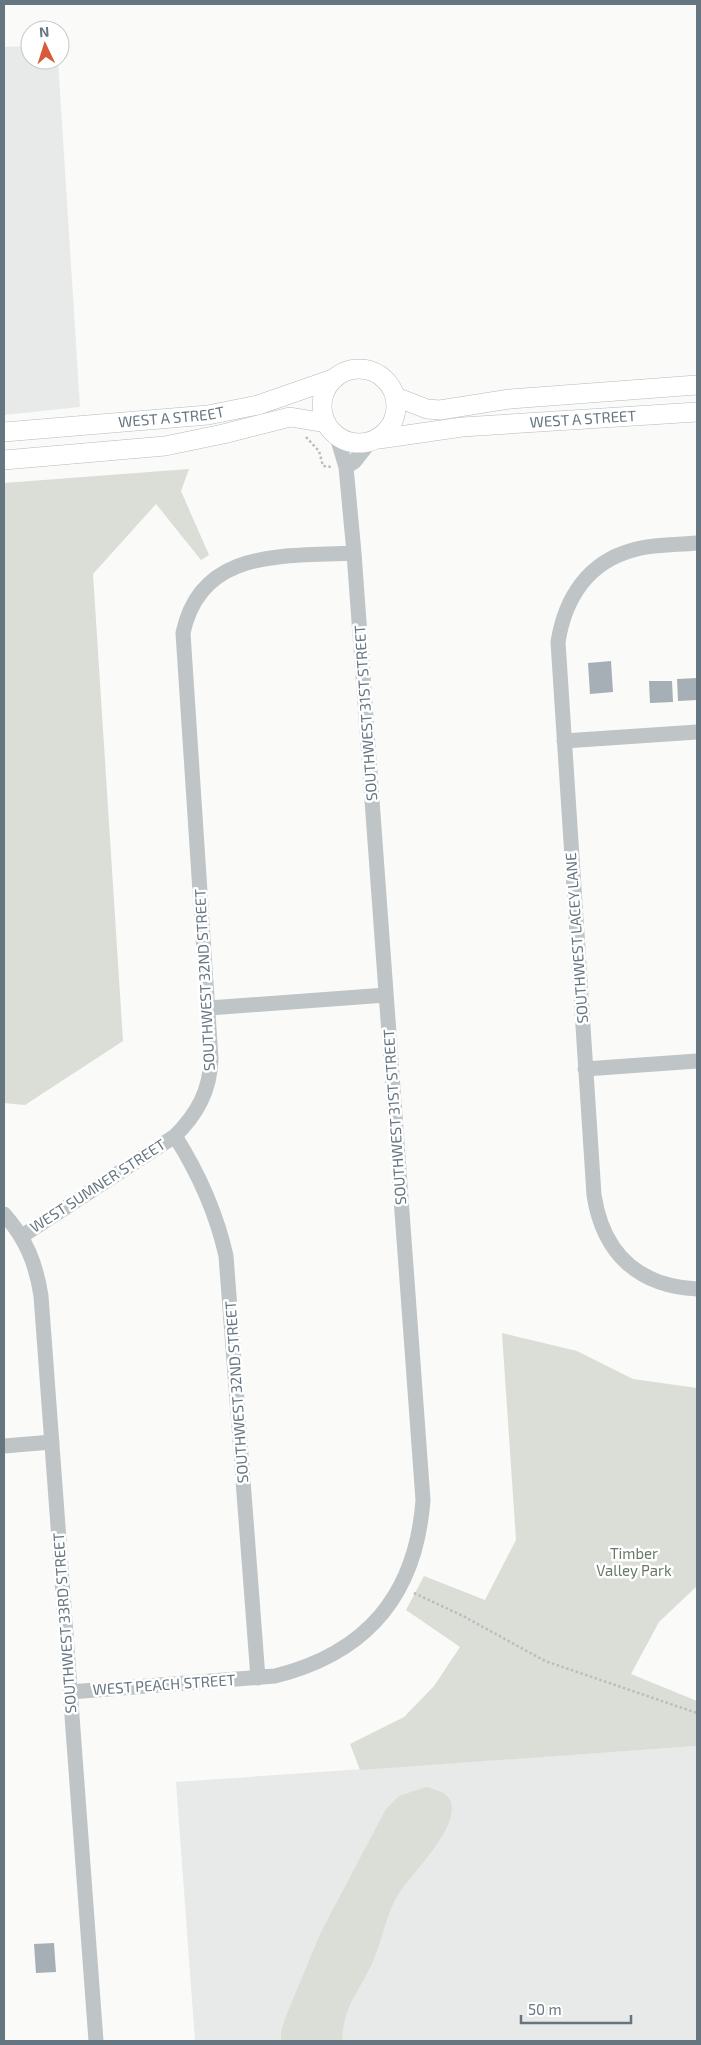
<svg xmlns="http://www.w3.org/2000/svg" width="701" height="2045" font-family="'Exo 2',sans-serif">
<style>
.built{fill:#e8e9e9}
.green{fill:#daded7}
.building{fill:#a6afb5}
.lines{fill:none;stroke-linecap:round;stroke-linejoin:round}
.major-casing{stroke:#b5babe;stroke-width:20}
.path{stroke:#babdc0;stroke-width:2.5;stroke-dasharray:2.5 2.5;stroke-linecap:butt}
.minor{stroke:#bfc4c7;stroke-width:15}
.major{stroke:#fff;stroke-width:19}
.labels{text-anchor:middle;stroke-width:5;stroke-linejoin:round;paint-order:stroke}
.street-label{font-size:15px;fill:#667681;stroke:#fff}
.park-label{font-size:15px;fill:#697965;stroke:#fff}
</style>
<rect width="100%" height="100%" fill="#fafaf8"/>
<path class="built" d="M30,46v14h28l22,347 -76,8v-368z
M697,1746v295h-502l-19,-259z"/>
<path class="green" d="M189,469l-8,22 28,64 -8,5 -45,-56 -63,70 30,467 -98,64 -21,-2v-620z
M502,1333l75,18 56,28 64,9v198l-38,36 -28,52 66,27v45l-337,24 -10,-26 54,-27 30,-31 26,-39 -54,-37 18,-34 61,24 31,-60z
M426,1787c9,2 22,6 25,15 8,29 -43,73 -56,98 -10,19 -13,41 -22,61 -14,32 -29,42 -31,80h-61v-9l5,-16 35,-84 65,-123 13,-13z"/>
<path class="building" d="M611,661l2,31 -23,2 -2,-31z
M697,678v22l-19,1 -1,-22z
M649,681h23l1,21 -23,1z
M54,1943l2,29 -20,1 -2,-29z"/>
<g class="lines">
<defs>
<g id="major">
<circle cx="359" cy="406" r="37"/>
<path d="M396,397l31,12 13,1 70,-11 187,-14"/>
<path id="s1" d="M4,432l204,-17 50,-10 75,-26"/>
<path id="s2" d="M379,439l83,-12 235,-15"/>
<path d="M4,460l161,-14 58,-12 67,-17 36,6"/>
</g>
</defs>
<use href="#major" class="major-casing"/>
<path class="path" d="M306,437l13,14 4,15 9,1
M414,1593l49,23 82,45 152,52"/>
<path class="minor" d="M346,467l8,-5 15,-19
M697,543c-21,2 -44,1 -64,7 -45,12 -68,48 -75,92l36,553c9,58 44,91 103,94
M564,741l133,-9
M209,1008l177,-13
M585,1069l112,-8
M4,1214c22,25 32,49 37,82l55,745
M22,1236l153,-100
M4,1446l48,-4
M258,1678l-32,-422c-10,-45 -27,-82 -51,-120 22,-22 35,-45 36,-77l-28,-426c18,-86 102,-76 171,-80
M70,1692l205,-16c92,-23 141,-81 148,-176l-69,-947 -8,-86 -9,-30"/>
<use href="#major" class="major"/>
</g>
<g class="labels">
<g class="street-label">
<text dy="5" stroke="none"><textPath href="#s1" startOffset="168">WEST A STREET</textPath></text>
<text dy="5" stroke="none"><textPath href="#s2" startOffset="205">WEST A STREET</textPath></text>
<text transform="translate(366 713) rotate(-94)" y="5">SOUTHWEST 31ST STREET</text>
<text transform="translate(577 938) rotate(-94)" y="5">SOUTHWEST LACEY LANE</text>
<text transform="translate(205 980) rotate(-93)" y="5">SOUTHWEST 32ND STREET</text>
<text transform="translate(395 1117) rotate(-94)" y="5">SOUTHWEST 31ST STREET</text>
<text transform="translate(98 1186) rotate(-33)" y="5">WEST SUMNER STREET</text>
<text transform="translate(237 1392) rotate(-94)" y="5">SOUTHWEST 32ND STREET</text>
<text transform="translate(65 1623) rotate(-94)" y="5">SOUTHWEST 33RD STREET</text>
<text transform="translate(164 1685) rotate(-4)" y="5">WEST PEACH STREET</text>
</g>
<g class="park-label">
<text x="634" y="1559">Timber<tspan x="634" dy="17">Valley Park</tspan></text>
</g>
</g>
<rect width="701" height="2045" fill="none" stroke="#667681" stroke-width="10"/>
<g transform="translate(45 45) rotate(356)"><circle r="24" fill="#ffffff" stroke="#c2c8cd"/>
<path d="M0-4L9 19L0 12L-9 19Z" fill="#d85a39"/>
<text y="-8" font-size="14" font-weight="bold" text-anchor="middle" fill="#667681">N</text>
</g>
<path d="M521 2015v8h110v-8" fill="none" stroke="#667681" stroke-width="2.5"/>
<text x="528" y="2015" font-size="15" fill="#667681" stroke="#ffffff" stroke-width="4" paint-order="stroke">50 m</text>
</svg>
